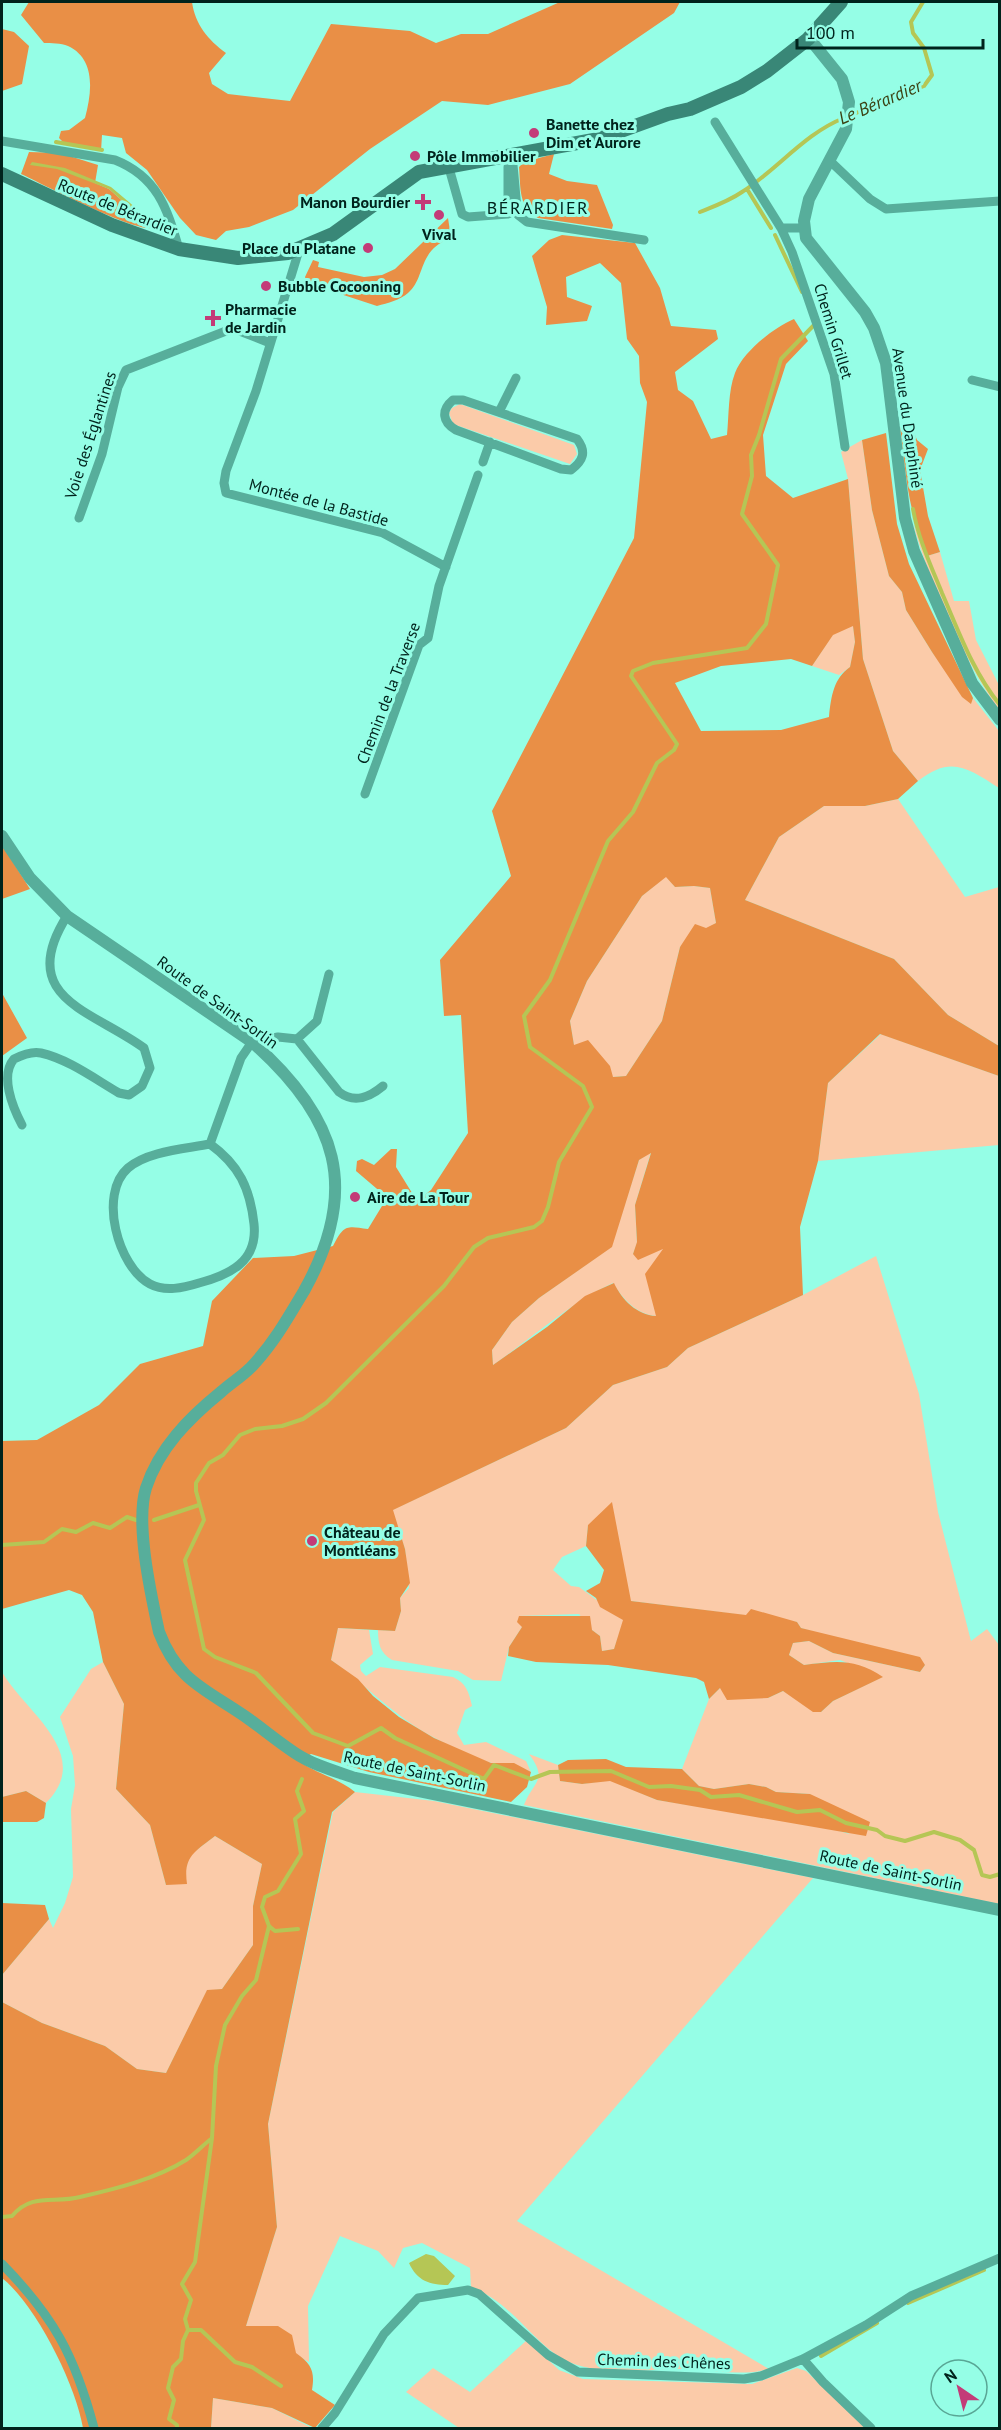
<svg xmlns="http://www.w3.org/2000/svg" width="1001" height="2430" font-family="'PT Sans',sans-serif">
<style>
.green{fill:#fbcba9}
.forest{fill:#e98f46;fill-rule:evenodd}
.water{fill:#b5c655}
.lines{fill:none;stroke-linecap:round;stroke-linejoin:round}
.stream{stroke:#b5c655;stroke-width:4}
.minor{stroke:#57ae9b;stroke-width:9}
.tertiary{stroke:#57ae9b;stroke-width:12}
.secondary{stroke:#398777;stroke-width:14}
.poi-dot{fill:#c33b78;stroke:#95fee6;stroke-width:2}
.labels{text-anchor:middle;stroke-width:6;stroke-linejoin:round;paint-order:stroke}
.poi-label{font-size:16px;font-weight:bold;fill:#00231c;stroke:#95fee6;text-anchor:start}
.street-label{font-size:16px;fill:#00231c;stroke:#95fee6}
.water-label{font-size:18px;font-style:italic;fill:#3b4213;stroke:#95fee6}
.neighbourhood-label{font-size:18px;letter-spacing:1.5px;fill:#00231c;stroke:#95fee6}
</style>
<rect width="100%" height="100%" fill="#95fee6"/>
<path class="green" d="M460,404l114,41 3,9 -7,10 -117,-40 -4,-11 3,-5z
M862,440l10,70 17,66 13,16 4,18 26,42 39,51 2,-5 26,33v57c-31,-20 -48,-33 -81,-7l-25,-30 -30,-92 -15,-180 -7,-27z
M913,524l14,32 13,-4 14,49h15l7,39 23,45v25c-34,-47 -70,-130 -86,-186z
M853,625l2,17 -5,25 -11,8 -27,-9 21,-32z
M898,799l67,98 34,-10v159l-51,-31 -54,-56 -149,-59 34,-63 45,-31h41z
M666,876l9,11 19,-1 16,2 6,35 -36,24 -18,74 -36,55 -13,1 -39,-32 -4,-24 17,-40 55,-85z
M881,1034l118,42v69l-181,16 10,-78z
M651,1152l-16,53 2,38 -4,11 31,-6 -8,68c-20,-2 -33,-17 -43,-33 -42,19 -81,55 -120,82l-1,-15 20,-28 27,-24 72,-51 28,-87z
M876,1256l43,138 19,118 33,129 16,-12 12,16v259l-475,-99c9,-24 25,-24 5,-51l29,11 2,16 22,3 28,-4 47,20 166,26 26,8 -39,-40 -34,-2 -10,-5 -17,-3 -35,5 -15,-3 -17,-17 27,-70 11,-11 48,10 15,-7 38,21 12,-11 49,-24 -42,-17 -36,5 -15,-10 4,-12 16,-2 24,12 87,19 5,-7 -124,-37 -4,-6 -166,-21 -43,-76 -2,21 -24,11 -9,13 18,16 8,1 45,33 -10,29 -12,2 -2,-15 -8,-6 -13,-16 -60,2 3,11 -13,20 -8,34 -28,-1 -15,-9 -66,-11c-12,-7 -14,-16 -14,-30l17,1 6,-20 -1,-13 9,-10 -4,-39 -13,-39 174,-82 47,-43 54,-18 21,-19 115,-53z
M338,1628l31,2 4,24 -13,11 1,6 5,5 14,-9 73,10c13,6 16,15 19,29l-7,4 -8,23 7,12 22,-3 40,19 5,11c-21,-11 -21,-5 -39,-9 -17,-3 -44,-18 -59,-26 -39,-21 -67,-52 -102,-77z
M103,1662l21,42 -8,85 34,36 16,60 19,-14 5,-16 25,-19 47,28 -9,42v39l-31,44 -15,2 -41,82 -29,-4 -32,-23 -63,-23 -40,-21v-27l47,-56 4,9 12,-25 8,-26 -2,-68 4,-24 -2,-29 -13,-39 31,-48z
M2,1672c22,39 93,82 44,131l-20,-12 -24,6z
M355,1792l79,9 379,77 -296,343 252,148c-27,7 -50,2 -77,0 -39,-1 -98,9 -131,-11 -32,-20 -53,-59 -90,-70l-1,-20 -48,-25 -19,5 -9,20 -16,-17 -38,-15 -32,70 1,56 -63,-36 31,-99 -9,-103 65,-312z
M527,2340l32,30 24,9 169,5 45,-16 9,3 60,57h-407l-53,-36 27,-24 37,24z
M213,2398l59,10 40,20h-101z"/>
<path class="forest" d="M29,2h163c3,22 16,38 34,51l-17,20 3,11 16,10 62,7 41,-77 79,7 26,12 25,-9h27l72,-32h120l-6,11 -104,71 -82,21 -46,-4 -72,48 -77,61 -44,17 -23,4 -10,9 -20,-5 -16,-17 -33,-48 -21,-17 -4,-15 -20,-3 -1,16 -37,-8 -5,-5 2,-7 8,-1 16,-12c7,-26 11,-59 -17,-72 -7,-3 -17,-3 -24,-3l-23,-28z
M2,29l12,3 15,14 -7,38 -20,7z
M29,152l31,1 38,12 -3,18 14,6 44,39c-20,4 -108,-43 -132,-54z
M554,154l-5,20 18,7 30,4 16,40 -1,4 -74,-11c-20,-12 -17,-29 -19,-51l5,-5z
M448,218l3,20c-34,12 -25,40 -43,55 -8,7 -20,10 -31,13l-70,-23 -2,-6 8,-17 6,2 -1,5 46,10 18,-2 13,-6z
M562,235l73,8 25,45 11,38 45,4 2,9 -43,33 3,18 15,11 18,38 16,-4c2,-19 1,-44 8,-62 8,-21 38,-45 59,-54l14,22 -22,23 -23,71 3,41 27,22 55,-19 15,180 30,92 25,30 -20,18 -33,7h-41l-45,31 -34,63 149,59 54,56 51,31v30l-119,-42 -52,49 -10,78 -18,66 3,68 -115,53 -21,19 -54,18 -47,43 -173,82 12,39 5,34 -10,15 1,13 -6,20 -57,-3 -7,32 27,19 15,17 26,21 35,21 57,25h23l17,9 -4,15 -16,15 -142,-30 -58,-18 -12,7c18,13 39,17 56,31l-23,20 -64,312 9,103 -31,99h32l14,9 4,18c16,11 19,19 16,37l23,15 -20,23 -43,-20 -59,-10 -2,30h-128c-7,-43 -47,-123 -81,-150v-276l40,21 63,23 32,23 29,4 41,-83 15,-1 31,-44v-39l9,-42 -47,-28c-20,16 -32,20 -28,48l-21,1 -16,-60 -34,-36 8,-85 -21,-42 -10,-50 -11,-17 -13,-5 -67,19v-168l35,-1 62,-35 41,-41 63,-18 9,-45 41,-43 41,-2 39,-10c11,-22 14,-20 35,-17l14,-23 1,-12 -27,-23 1,-10 5,-2 12,6 17,-16h6l-1,18 21,34 14,-11 37,-57 -7,-118 -17,1 -4,-56 71,-84 -19,-65 142,-273 13,-136 -7,-19 -1,-27 -12,-17 -6,-56 -21,-20 -34,14 1,20 25,9 -5,15 -41,4 1,-18 -15,-51 17,-16zM853,626l2,16 -5,25c-16,11 -19,29 -21,50l-48,13 -80,1 -26,-48 46,-17 70,-7 21,7 21,-31zM666,877l9,10 19,-1 16,2 6,35 -10,5 -11,-4 -15,23 -18,74 -36,55 -13,1 -3,-11 -22,-26 -14,5 -4,-24 17,-40 55,-85zM651,1153l-16,52 2,37 -4,12 5,6 25,-11 -18,25 11,42c-19,-1 -34,-16 -42,-33l-29,13 -38,31 -54,38 -1,-15 20,-28 27,-24 73,-51 27,-87z
M911,425l6,15 11,9 -8,21 8,46 12,36 -13,4c-19,-45 -21,-81 -27,-129z
M886,433l11,91 12,40 64,134 -2,6 -9,-7 -30,-45 -26,-42 -4,-18 -13,-16 -17,-66 -10,-70z
M2,845l28,44 -28,10z
M2,993l25,45 -25,18z
M612,1502l19,99 115,14 5,-6 46,13 4,6 119,29 5,8 -5,7 -87,-19 -24,-12 -16,2 -4,12 15,10c32,-4 51,-7 79,12l-50,24 -12,11h-8l-30,-21 -15,7 -41,2 -7,-12 -11,11 -5,-17 -8,-4 -88,-13 -72,-3 -28,-6 1,-9 13,-20 -5,-5 2,-6h71l2,14 8,6 2,15 12,-2 9,-29 -23,-13 -4,-9 -10,-7 14,-8 4,-13 -18,-24 2,-21z
M606,1759l20,8 56,2 17,17 15,3 35,-5 17,3 10,5 34,2 60,28 -4,14 -209,-36 -47,-19 -28,3 -22,-3 -2,-16 10,-5z
M26,1791l20,12 -2,15 -7,4h-35v-25z
M2,1903l43,2 4,14 -47,56z"/>
<path class="water" d="M32,162l33,6 46,19 44,37 -2,4 -44,-39 -52,-20 -27,-4z
M426,2254l8,2 21,20 -7,9c-18,0 -31,-4 -39,-22z"/>
<g class="lines">
<path class="stream" d="M851,115l73,-29 8,-11 -8,-27 -11,-15 -2,-11 12,-20
M56,142l46,8
M747,189l24,39
M700,212c15,-6 29,-11 42,-20 35,-22 63,-59 102,-74
M775,235l27,57
M815,324l-34,35 -22,76 -8,20 1,21 -10,38 36,51 -12,59 -19,24 -94,15 -20,8 -2,5 46,68 -3,6 -17,13 -24,49 -25,29 -58,139 -26,36 6,31 53,39 9,21 -33,55 -11,45 -6,14 -8,6 -46,11 -14,9 -30,39 -118,117 -23,16 -21,7 -27,3 -15,6 -17,20 -14,8 -13,20v8l8,29 -19,40 19,89 11,8 41,16 57,60 35,13 33,-18 14,10 89,41 10,-14 37,14 19,-7 61,-1 38,16 22,-1 29,4 11,7 28,-2 58,17 23,-2 26,13 31,7 8,6 20,5 29,-9 26,8 14,10 8,25 8,2 10,-3
M913,509c5,29 18,57 29,84 17,39 31,79 58,112
M154,1520l45,-15
M2,1545l42,-3 18,-13 14,3 17,-9 17,5 17,-11 9,3
M269,1926l6,5 23,-2
M2,2217l10,-1c20,-24 42,-12 68,-19 35,-8 76,-18 106,-37 9,-6 17,-15 25,-21
M908,2303l76,-33
M188,2330h13l34,32 17,5 29,19
M821,2356l56,-33
M177,2428v-3l-8,-6 5,-19 -6,-12 5,-21 8,-8 2,-18 5,-11 -3,-11 6,-19 -9,-16 13,-22 17,-124 4,-72 9,-41 17,-29 14,-16 13,-54 -7,-19 3,-10 13,-6 23,-37 -6,-35 9,-8 -7,-20 5,-12"/>
<path class="minor" d="M715,122l66,106 11,24 42,122 11,73
M2,141l113,19c43,17 52,49 64,89
M512,154l5,55 1,6 9,7 117,18
M829,160l41,39 16,10 114,-8
M449,168l13,46 6,3 40,-3v-47
M781,228h23
M299,250l-43,141 -30,80 -2,12 2,10 157,40 63,34
M972,380l28,7
M453,400h10l114,39c10,13 6,22 -6,31l-10,-1 -105,-39c-14,-8 -15,-20 -3,-30z
M499,412l17,-34
M483,462l7,-20
M79,518l23,-64 16,-67 8,-17 100,-39 11,-1 33,13
M365,794l54,-149 9,-7 11,-52 39,-111
M297,1039l42,53c16,12 31,5 44,-6
M22,1125c-10,-19 -22,-50 -8,-66 8,-4 18,-8 27,-6 27,6 54,26 78,40l10,2 13,-9 8,-18 -6,-20c-52,-38 -129,-50 -77,-132
M210,1144c29,21 40,44 44,80 4,38 -25,51 -55,59 -16,5 -34,9 -49,1 -32,-17 -52,-90 -22,-116 20,-17 57,-19 82,-24l31,-86 11,-16 26,-5 19,2 20,-18 12,-47
M2,2264c52,53 73,92 92,164
M803,2359l20,23 48,46
M322,2428l13,-15 49,-79 34,-36 50,-8 11,4 69,61 30,17 166,7 17,-3 42,-17 63,-34 45,-29 89,-38"/>
<path class="tertiary" d="M809,38l33,41 7,23 -3,27 -37,70 -5,22 2,17 59,74 9,16 12,35 19,155 9,33 58,132 28,37
M2,836l28,42 37,38 185,126c86,76 109,147 52,249 -15,25 -29,50 -49,72 -9,11 -23,19 -34,29 -32,26 -62,56 -75,96 -11,35 5,107 13,144 19,50 47,57 87,85 17,12 32,25 49,36 18,12 40,18 60,25l645,132"/>
<path class="secondary" d="M2,174l110,51 67,24 59,9 50,-5 45,-19 86,-62 180,-33 69,-25 22,-5 51,-22 26,-16 41,-32 33,-37"/>
</g>
<g class="poi-dot">
<circle cx="534" cy="133" r="6"/>
<circle cx="415" cy="156" r="6"/>
<path d="M420 193h6v6h6v6h-6v6h-6v-6h-6v-6h6z"/>
<circle cx="439" cy="215" r="6"/>
<circle cx="368" cy="248" r="6"/>
<circle cx="266" cy="286" r="6"/>
<path d="M210 309h6v6h6v6h-6v6h-6v-6h-6v-6h6z"/>
<circle cx="355" cy="1197" r="6"/>
<circle cx="312" cy="1541" r="6"/>
</g>
<g class="labels">
<g class="poi-label">
<text x="546" y="130">Banette chez<tspan x="546" dy="18">Dim et Aurore</tspan></text>
<text x="427" y="162">Pôle Immobilier</text>
<text x="410" y="208" text-anchor="end">Manon Bourdier</text>
<text x="439" y="240" text-anchor="middle">Vival</text>
<text x="356" y="254" text-anchor="end">Place du Platane</text>
<text x="278" y="292">Bubble Cocooning</text>
<text x="225" y="315">Pharmacie<tspan x="225" dy="18">de Jardin</tspan></text>
<text x="367" y="1203">Aire de La Tour</text>
<text x="324" y="1538">Château de<tspan x="324" dy="18">Montléans</tspan></text>
</g>
<g class="street-label">
<text transform="translate(118 207) rotate(22)" y="6">Route de Bérardier</text>
<text transform="translate(834 331) rotate(73)" y="6">Chemin Grillet</text>
<text transform="translate(908 418) rotate(82)" y="6">Avenue du Dauphiné</text>
<text transform="translate(90 435) rotate(-72)" y="6">Voie des Églantines</text>
<text transform="translate(319 502) rotate(15)" y="6">Montée de la Bastide</text>
<text transform="translate(388 693) rotate(-69)" y="6">Chemin de la Traverse</text>
<text transform="translate(218 1002) rotate(36)" y="6">Route de Saint-Sorlin</text>
<text transform="translate(415 1771) rotate(12)" y="6">Route de Saint-Sorlin</text>
<text transform="translate(891 1870) rotate(12)" y="6">Route de Saint-Sorlin</text>
<text transform="translate(664 2361) rotate(2)" y="6">Chemin des Chênes</text>
</g>
<g class="water-label">
<text transform="translate(880 102) rotate(-23)" y="6">Le Bérardier</text>
</g>
<g class="neighbourhood-label">
<text x="538" y="214">BÉRARDIER</text>
</g>
</g>
<rect width="1001" height="2430" fill="none" stroke="#00231c" stroke-width="6"/>
<g transform="translate(959 2388) rotate(325)"><circle r="28" fill="#95fee6" stroke="#59a695" stroke-width="1.5"/>
<path d="M0-4.5L10 22L0 15L-10 22Z" fill="#c33b78"/>
<text y="-9" font-size="16" font-weight="bold" text-anchor="middle" fill="#00231c">N</text>
</g>
<path d="M797 39v9h186v-9" fill="none" stroke="#00231c" stroke-width="3"/>
<text x="806" y="39" font-size="18" fill="#00231c" stroke="#95fee6" stroke-width="4.5" paint-order="stroke">100 m</text>
</svg>
